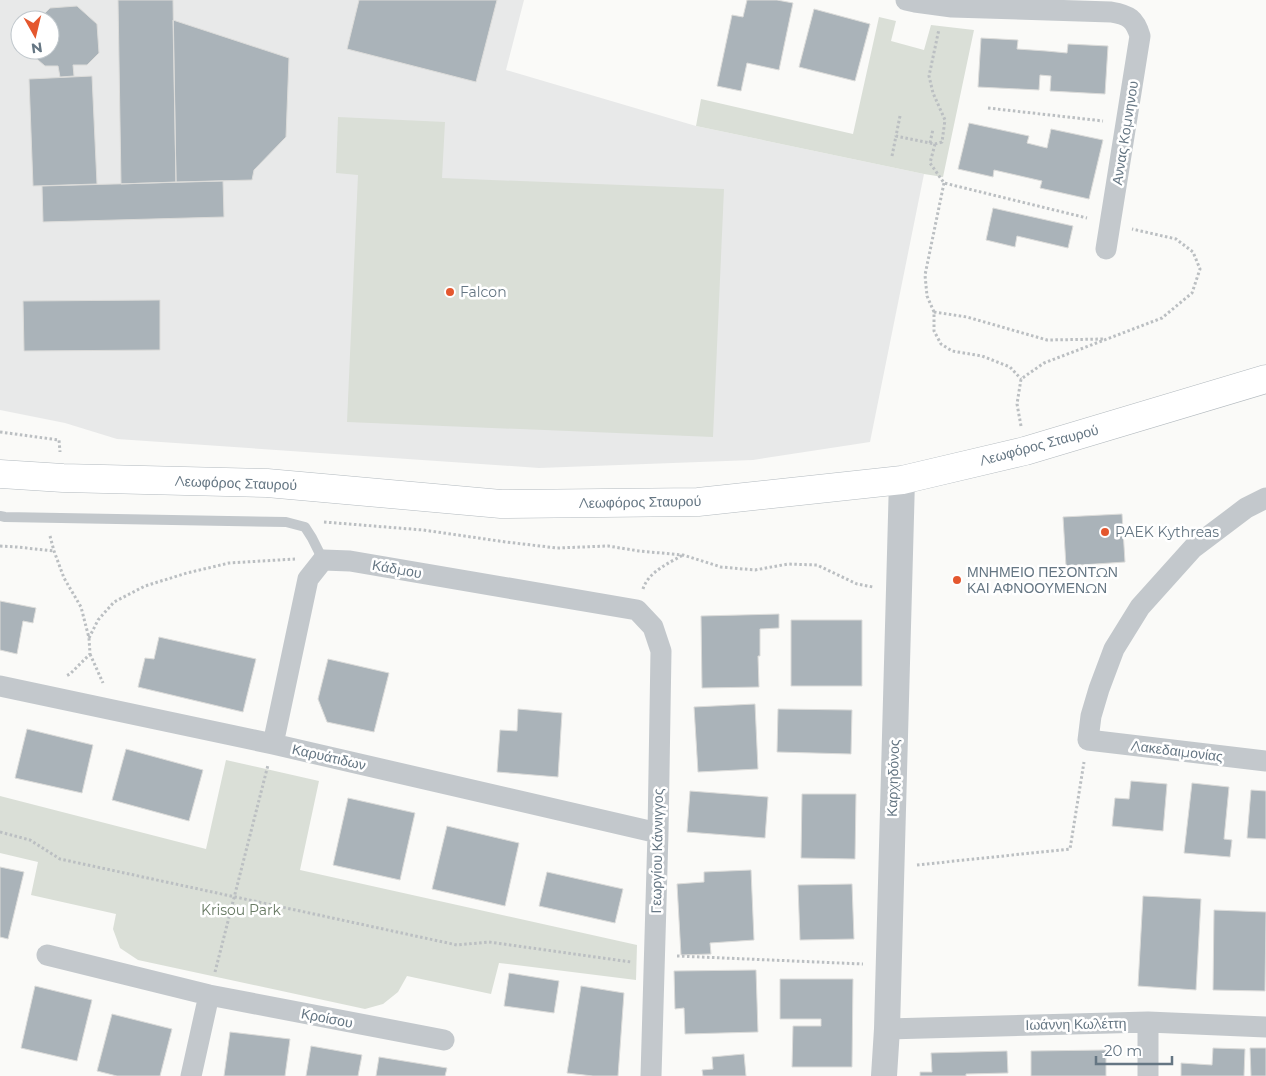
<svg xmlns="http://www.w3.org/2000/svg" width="1266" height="1076" font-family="Montserrat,sans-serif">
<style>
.built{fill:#e8e9e9;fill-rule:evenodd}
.green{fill:#dadfd7}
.building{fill:#aab3b9;stroke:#dcdcda}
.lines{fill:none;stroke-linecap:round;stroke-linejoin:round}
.secondary-casing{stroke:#b3babf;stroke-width:29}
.path{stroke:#bbbfc2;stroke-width:3;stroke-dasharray:2.5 2.5;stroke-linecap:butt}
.service{stroke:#c3c8cc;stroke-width:10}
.minor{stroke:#c3c8cc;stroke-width:21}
.tertiary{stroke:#c3c8cc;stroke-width:26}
.secondary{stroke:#fff;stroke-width:28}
.poi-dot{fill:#e4572e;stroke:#fff;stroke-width:2}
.labels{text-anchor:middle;stroke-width:5;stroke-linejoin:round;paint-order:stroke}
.street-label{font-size:14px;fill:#657683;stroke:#fff}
.poi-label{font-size:14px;fill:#657683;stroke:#fff;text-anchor:start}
.park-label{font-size:14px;fill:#687a64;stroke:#fff}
</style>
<rect width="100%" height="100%" fill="#fafaf8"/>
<path class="built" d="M0,0h524l-18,70 190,56 228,48 -54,268 -117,18 -214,8 -422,-29 -52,-16 -65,-13zM20,20h30v30h-30z"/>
<path class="green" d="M879,17l17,4 -5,20 33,9 7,-25 43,5 -31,147 -19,-3 -228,-48 5,-27 152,35z
M338,117l107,5 -3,56 282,11 -11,248 -366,-15 11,-247 -22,-2z
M226,760l93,21 -19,89 337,75 -1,35 -137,-17 -8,31 -84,-18 -9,16 -15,12 -18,5 -227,-49 -18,-12 -7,-19 3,-15 -85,-19 7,-33 -38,-9v-57l206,53z"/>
<path class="building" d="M118,0h55l3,182 -55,2z
M359,0h138l-21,82 -129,-33z
M747,0h30l16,3 -14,67 -32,-7 -6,28 -24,-5 15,-71 11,2z
M77,6l20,18 2,29 -12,12h-14l1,11 -14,1 -2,-11h-13l-14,-12v-4h19v-30h-12l12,-12z
M814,9l56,15 -15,57 -56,-14z
M173,20l116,38 -3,79 -32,33 -2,10 -76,2z
M981,38l37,2 -1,9 29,2 21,2 1,-9 40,2 -3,48 -55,-3 1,-15 -11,-1 -1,15 -61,-3z
M92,76l5,108 -64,2 -4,-107z
M969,123l60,13 -2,7 20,5 4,-19 52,11 -14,59 -49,-11 2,-7 -48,-11 -1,7 -35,-8z
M223,181l1,36 -181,5 -1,-36z
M993,208l80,18 -5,22 -51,-12 -2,11 -29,-7z
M160,300v50l-136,1 -1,-50z
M1122,514l3,48 -59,4 -3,-49z
M0,601l36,7 -3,15 -10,-2 -6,33 -17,-4z
M779,614v14l-19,1v27h-2l1,31 -57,1 -1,-72z
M791,620h71v66h-71z
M159,637l97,22 -13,53 -105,-25 7,-29 9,1z
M328,659l61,14 -15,59 -47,-10 -9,-23z
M755,704l3,65 -60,3 -4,-65z
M518,709l44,4 -4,64 -61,-5 3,-42 17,1z
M778,709l74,1 -1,44 -74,-2z
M27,729l66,16 -11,48 -67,-15z
M126,749l77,21 -14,51 -77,-21z
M1131,781l36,3 -4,47 -51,-5 3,-28 14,1z
M1192,783l37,4 -5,52 8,1 -2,17 -46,-4z
M1251,790l15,1v48l-19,-1z
M690,791l78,6 -3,41 -78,-6z
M802,794h54l-1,65 -54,-1z
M348,798l67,15 -15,67 -67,-15z
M447,826l72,17 -14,63 -73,-17z
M0,867l24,5 -16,67 -8,-2z
M751,870l3,70 -44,3 1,11 -30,1 -4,-71 27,-2v-10z
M547,872l76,17 -8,34 -76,-17z
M852,884l2,55 -54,1 -2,-55z
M1143,896l58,3 -5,91 -58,-4z
M1214,910l52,2 -1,79 -52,-1z
M756,970l2,62 -73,2 -1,-26 -9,1 -1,-38z
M509,973l50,8 -5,32 -50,-7z
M780,979h73l-1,88h-60l1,-41h28v-7h-41z
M35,986l57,14 -15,61 -56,-13z
M581,986l43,7 -6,83h-25l-26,-3z
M112,1014l60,15 -12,47h-43l-20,-5z
M230,1032l60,7 -5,37h-61z
M311,1046l51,9 -4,21h-52z
M1213,1048l32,1 -1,27h-63v-13l31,2z
M1250,1048h16v28h-15z
M1106,1050v26h-75v-25z
M1007,1051l1,22 -42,1v2h-46v-4h12l-1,-19z
M744,1054l2,22h-43l-1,-6 11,-1 -1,-12z
M379,1057l68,11 -2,8h-69z"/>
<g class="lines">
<defs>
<path id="secondary" d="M0,474l63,4 204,5 234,21 197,-2 204,-22 123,-29 241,-72"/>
</defs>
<use href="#secondary" class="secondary-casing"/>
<path class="path" d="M988,108l115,13
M900,116l-4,20 39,8 7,-2 3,-22 -12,-27 -4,-17 10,-47
M930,143l3,-14
M935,144l-5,19 14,20 143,35
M892,156l4,-20
M944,183l-19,92 2,21 7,16v19l7,13 11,7 30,5 28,11 11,12
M934,312l33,5 80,23 58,-1
M1021,426l-4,-22 4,-25 23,-16 118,-45 30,-25 8,-24 -7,-17 -17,-13 -44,-10
M0,432l59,8 1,12
M324,522l99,8 83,12 51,6 51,-2 31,5 44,4 38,12 34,3 33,-6 29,1 40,19 16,3
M50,536l4,15 10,27 17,29 8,31 1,16 -20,20 -4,2
M0,546l17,1 37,4
M643,589c5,-17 26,-26 40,-34
M89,638l9,-18 16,-18 31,-16 42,-13 42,-10 66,-4
M90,654l13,29
M0,832l30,8 30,19 397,86 32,-3 142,20
M917,865l153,-16 14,-87
M677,956l186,8
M215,972l53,-207"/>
<path class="service" d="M0,516l5,1 281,5 19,5 7,11 11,22"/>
<path class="minor" d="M906,0l9,2 37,5 159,5c18,3 24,7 29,24l-34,213
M1266,498l-20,10 -53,40 -53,59 -26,42 -15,40 -8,27 -3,24 178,21
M0,686l273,58 385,89
M273,744l35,-165 15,-19 27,1 287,49 16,17 8,24 -3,182 -7,243
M47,955l162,40 235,45
M887,1029l261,-7 118,5
M191,1076l18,-81
M1148,1076v-54"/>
<path class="tertiary" d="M884,1076l3,-47 15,-549"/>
<use href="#secondary" class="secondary"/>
</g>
<g class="poi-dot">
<circle cx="450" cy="292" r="5"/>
<circle cx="1105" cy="532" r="5"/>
<circle cx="957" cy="580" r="5"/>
</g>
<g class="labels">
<g class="street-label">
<text transform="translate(1125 133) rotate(-81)" y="5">Αννας Κομνηνου</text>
<text transform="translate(1039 445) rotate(-15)" y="5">Λεωφόρος Σταυρού</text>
<text transform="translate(236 483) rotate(2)" y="5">Λεωφόρος Σταυρού</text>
<text transform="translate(640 502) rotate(-1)" y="5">Λεωφόρος Σταυρού</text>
<text transform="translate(397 569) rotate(10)" y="5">Κάδμου</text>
<text transform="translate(1177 751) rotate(7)" y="5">Λακεδαιμονίας</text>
<text transform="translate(329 757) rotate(13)" y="5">Καρυάτιδων</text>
<text transform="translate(893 778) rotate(-88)" y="5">Καρχηδόνος</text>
<text transform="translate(657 851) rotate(-89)" y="5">Γεωργίου Κάννιγγος</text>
<text transform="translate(327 1018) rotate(11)" y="5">Κροίσου</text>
<text transform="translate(1076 1024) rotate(-1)" y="5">Ιωάννη Κωλέττη</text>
</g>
<g class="poi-label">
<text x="460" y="297">Falcon</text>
<text x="1115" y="537">PAEK Kythreas</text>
<text x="967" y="577">ΜΝΗΜΕΙΟ ΠΕΣΟΝΤΩΝ<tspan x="967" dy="16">ΚΑΙ ΑΦΝΟΟΥΜΕΝΩΝ</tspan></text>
</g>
<g class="park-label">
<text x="241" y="915">Krisou Park</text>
</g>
</g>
<g transform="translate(35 35) rotate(172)"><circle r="24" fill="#ffffff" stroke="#c1c8cd"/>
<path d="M0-4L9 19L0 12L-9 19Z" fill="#e4572e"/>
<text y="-8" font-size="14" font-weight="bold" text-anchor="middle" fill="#657683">N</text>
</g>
<path d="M1096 1056v8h76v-8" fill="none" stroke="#657683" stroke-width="2.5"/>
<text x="1104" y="1056" font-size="15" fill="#657683" stroke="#ffffff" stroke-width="4" paint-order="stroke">20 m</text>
</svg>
